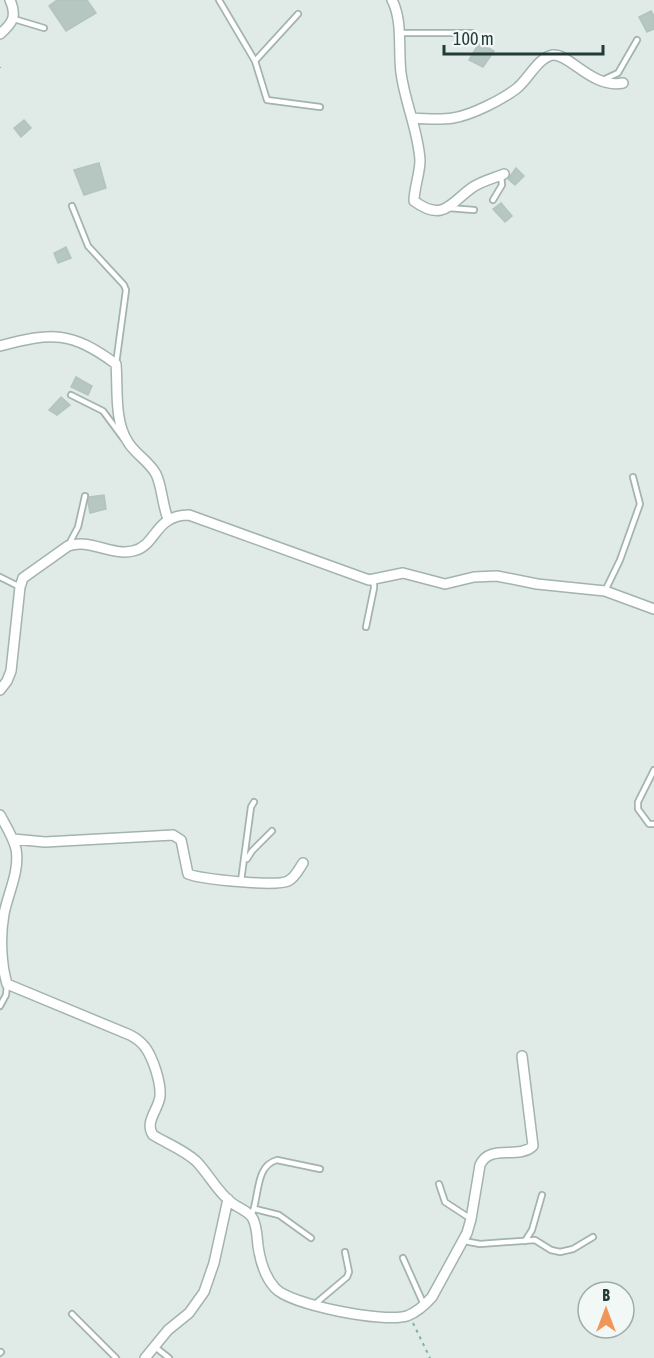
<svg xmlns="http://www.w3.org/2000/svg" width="654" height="1358" font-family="'Asap Condensed',sans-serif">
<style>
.building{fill:#b6c6c1;stroke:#b3c4c0;stroke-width:1.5}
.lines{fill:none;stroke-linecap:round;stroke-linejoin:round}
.service-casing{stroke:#a3b3b0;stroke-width:8}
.minor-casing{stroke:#a3b3b0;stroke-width:12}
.path{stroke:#81aea7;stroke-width:2;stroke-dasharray:3 4.5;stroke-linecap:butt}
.service{stroke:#fff;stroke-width:4.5}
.minor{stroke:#fff;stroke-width:9}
</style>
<rect width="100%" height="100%" fill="#e0ebe8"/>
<path class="building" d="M57,0h30l9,13 -30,18 -17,-25z
M651,11l3,5v13l-7,3 -8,-15z
M479,43l15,8 -11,16 -14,-7z
M24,120l7,8 -10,9 -7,-9z
M99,163l7,25 -22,7 -10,-25z
M516,168l8,8 -9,9 -7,-6z
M501,203l11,13 -7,6 -12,-13z
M66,247l5,11 -13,5 -4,-10z
M76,377l16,9 -4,9 -17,-8z
M61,397l9,8 -13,10 -8,-5z
M104,495l2,14 -16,4 -2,-11 1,-5z"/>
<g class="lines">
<defs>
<path id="service" d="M219,0l36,61 12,39 53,7
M14,19l30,9
M399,33h73
M255,61l43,-47
M605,79l13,-6 19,-33
M493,200l9,-15 -1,-10
M72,206l16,40 36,39 2,5 -10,74
M448,208l26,2
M71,395l32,16 20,27
M69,544l9,-17 7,-31
M0,577l20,10
M605,591l15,-31 20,-56 -7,-27
M366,627l8,-39v-4l-5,-4
M654,770l-16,32v7l11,15h5
M247,859l5,-8 20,-20
M241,881l10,-74 3,-5
M0,1006l6,-11 1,-11
M439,1184l6,18 26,17
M255,1209l24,6 32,23
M251,1216c9,-17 3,-50 26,-56l43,9
M464,1241l16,3 55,-4 16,10 9,2 13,-3 20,-12
M525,1241l7,-11 10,-35
M403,1258l21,47
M315,1304l32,-27 2,-5 -4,-20
M72,1314l44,44
M155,1347l14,11
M0,1353l1,-1"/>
<path id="minor" d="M392,0c11,21 6,50 9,73 4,30 17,57 19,87 0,14 -6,28 -6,41 30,22 37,1 59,-14 9,-6 21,-9 31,-13
M0,34c13,-11 17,-18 10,-34
M412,118c14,1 28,2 41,0 19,-3 48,-18 63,-29 12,-9 22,-32 37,-34 16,-2 39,34 70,28
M0,346c52,-14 71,-15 116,18 2,24 -2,57 12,78 7,12 21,19 28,32 6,12 6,30 12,45
M0,690l7,-9 4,-10 9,-84 3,-9 45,-32c22,-8 42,10 65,5 24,-5 21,-36 56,-36l180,65 34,-7 42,11 29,-7 23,-1 40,8 68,7 49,18
M0,815c6,11 13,22 16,34 4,22 -8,44 -12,65 -4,22 -3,49 3,70l123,51c6,3 11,7 15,12 8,11 16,35 15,49 -1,13 -16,26 -7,39 13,8 31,15 43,26 13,13 21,31 36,42 6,5 17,8 21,16 4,8 4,18 5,27 2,14 7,31 17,42 15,17 109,35 132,28 10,-4 18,-11 25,-19l35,-64 4,-14 9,-54c10,-22 38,-5 53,-19l-11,-90
M13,839l32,3 128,-7 8,5 7,34c13,5 88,13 100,7 7,-3 11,-12 15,-18
M145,1358l23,-28 21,-17 15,-21 10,-29 14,-64"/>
</defs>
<use href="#service" class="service-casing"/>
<use href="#minor" class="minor-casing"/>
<path class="path" d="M0,67v1
M413,1323l17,35"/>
<use href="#service" class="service"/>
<use href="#minor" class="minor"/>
</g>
<g transform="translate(606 1310)"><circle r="28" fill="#f1f8f5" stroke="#9eaca9" stroke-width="1.5"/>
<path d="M0-4.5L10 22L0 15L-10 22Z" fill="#f09659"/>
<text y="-9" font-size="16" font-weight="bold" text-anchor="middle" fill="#213b38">B</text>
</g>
<path d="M444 45v9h159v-9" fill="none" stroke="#213b38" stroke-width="3"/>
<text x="453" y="45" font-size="18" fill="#213b38" stroke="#f1f8f5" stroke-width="4.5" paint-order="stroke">100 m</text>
</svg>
